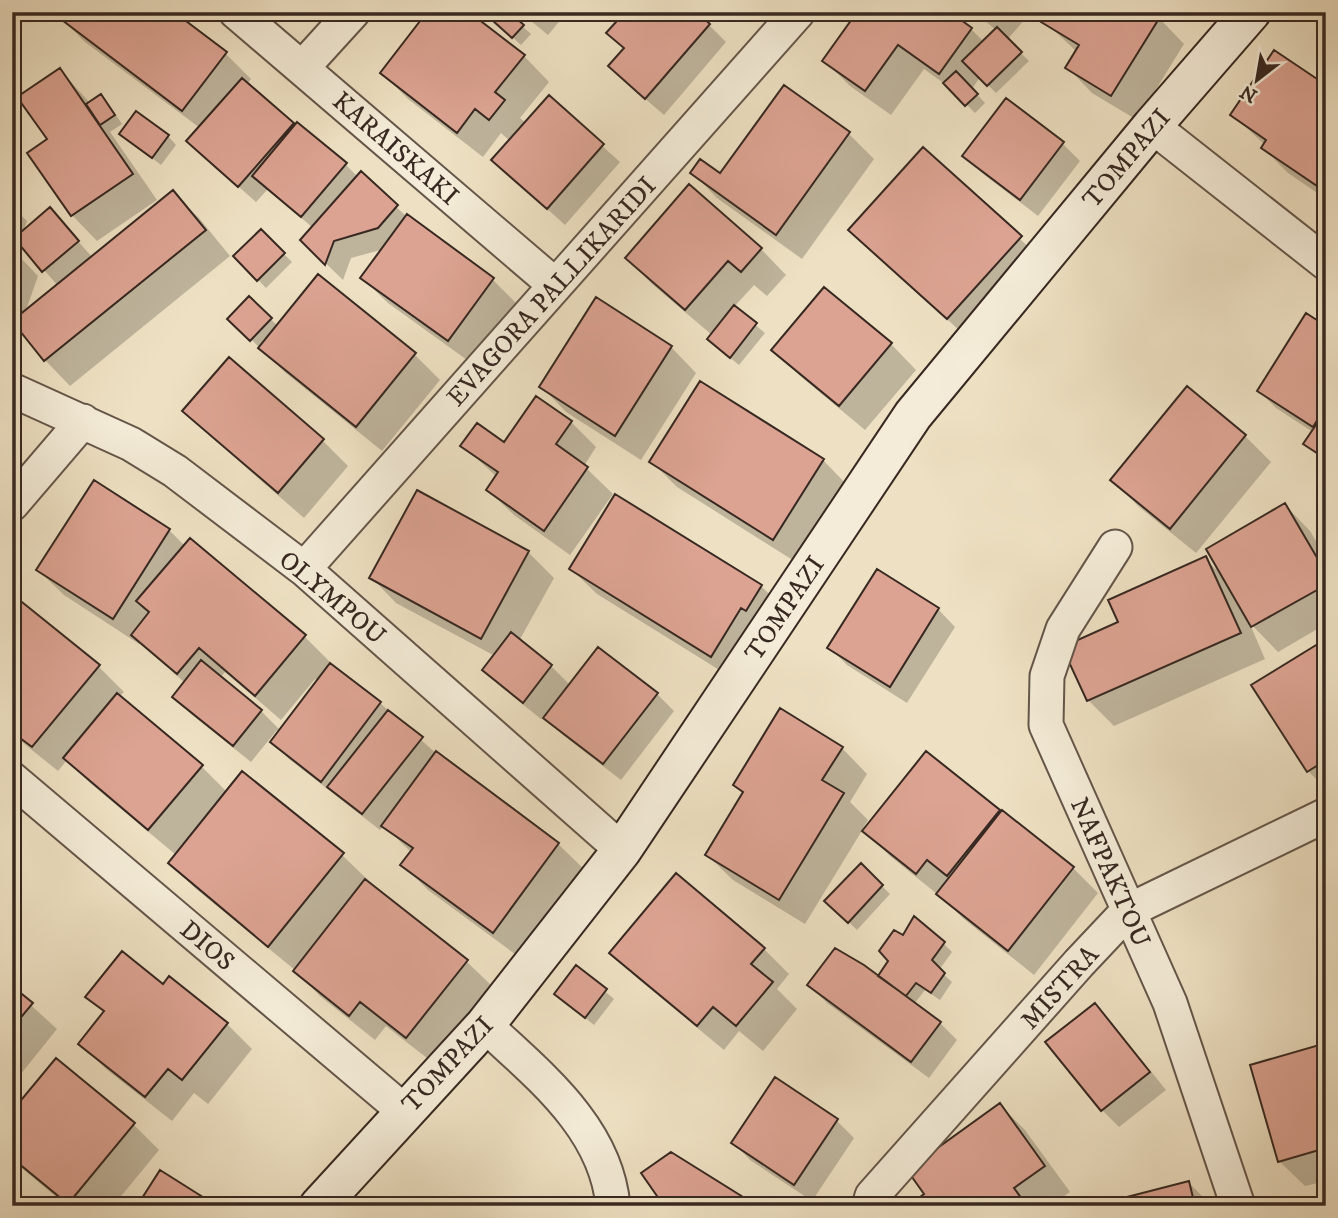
<svg xmlns="http://www.w3.org/2000/svg" width="1338" height="1218" font-family="'IM FELL DW Pica',serif">
<style>
.shadow{fill:#0003;fill-rule:evenodd}
.building{fill:#dca392;stroke:#372821;stroke-width:2}
.lines{fill:none;stroke-linecap:round;stroke-linejoin:round}
.street-casing{stroke:#65564a;stroke-width:37}
.secondary-casing{stroke:#372821;stroke-width:42}
.street{stroke:#f4ecd8;stroke-width:33}
.secondary{stroke:#f4ecd8;stroke-width:38}
.labels{text-anchor:middle;stroke-width:6;stroke-linejoin:round;paint-order:stroke}
.street-label{font-size:26px;fill:#372821;stroke:#f4ecd8}
</style>
<rect width="100%" height="100%" fill="#eee1c3"/>
<filter id="stains"><feTurbulence type="fractalNoise" baseFrequency=".00286" numOctaves="4"/><feColorMatrix values="0 0 0 0 .2 0 0 0 0 .09 0 0 0 0 .02 0 0 0 .5 -.17"/></filter>
<radialGradient id="worn" r=".72"><stop offset=".6" stop-color="#630" stop-opacity="0"/><stop offset="1" stop-color="#630" stop-opacity=".3"/></radialGradient>
<path class="shadow" d="M316,12h24l-9,12z
M485,12l37,14 9,8 -10,11z
M520,12h47l-19,23z
M974,12h57l-24,28 22,21 -33,32 -16,-16 -8,12 13,14 -10,10 -26,-26 -25,-18 -33,46 -41,-29 -25,-25 146,-32 13,13 12,-12z
M60,17l165,36 26,26 -4,5 48,43 50,37 13,13 3,-3 46,43 86,63 25,25 -44,60 -86,-62 -26,-25 22,-29 -33,9 -8,22 -41,-40 11,-12 -45,-39 -12,13 -50,-44 -6,-30 -115,-86z
M1159,18l25,26 -47,76 -45,-27 -25,-26 10,-15 -33,-31z
M709,25l17,17 -62,73 -37,-32 -2,-34 -16,-16z
M524,56l25,26 -29,36 6,5 23,-25 71,64 -55,63 -72,-65 17,-19 -9,-8 -18,24 -75,-58 -26,-26z
M60,70l30,33 11,-6 8,8 13,19 -12,8 47,68 -60,41 -25,-26 -23,-75z
M784,87l65,47 25,25 -72,100 -85,-61 -25,-26 28,3z
M1326,87v112l-38,-26 -25,-25 2,-3 -32,-30z
M121,134l47,2 8,9 -15,20z
M1063,144l17,17 -42,55 -56,-43 -18,-18z
M923,150l123,113 -73,80 -123,-113z
M173,193l26,25 31,38 -160,130 -25,-26 -31,-38 3,-2 -5,-2v-112l15,15 -4,11 27,-22 43,48zM20,242l38,44 -33,27 13,-37 -22,-23z
M261,231l31,31 -26,26 -31,-32z
M761,249l25,26 -19,21 -13,-11 -20,22 31,26 -26,32 -22,-18 -5,-12 -60,-51 -25,-26z
M318,276l97,79 25,25 -58,71 -96,-78 -56,-54 19,-20 29,27z
M824,289l67,55 25,26 -51,60 -66,-55 -25,-26z
M1326,328v135l-21,-19 8,-12 -37,-24 -17,-17z
M671,347l25,26 -55,87 -75,-48 -25,-26z
M229,359l94,82 25,25 -44,52 -94,-82 -26,-25z
M1187,388l58,48 26,26 -75,91 -58,-47 -25,-26z
M571,422l25,25 -12,19 29,28 -43,61 -56,-40 -26,-25 9,-13 -34,-31 41,-2z
M823,460l25,26 -49,78 -122,-77 -26,-26z
M94,482l75,48 16,16 120,91 25,25 -2,2 52,39 59,53 119,88 26,25 -65,88 -91,-67 -25,-25 9,-12 -28,-27 -4,4 -91,-71 -17,-17 7,-10 -2,-2 -26,32 -60,-48 -17,-18 11,-13 -45,-41 -1,2 -75,-49 -26,-25zM225,672l56,48 34,-41 3,2 -37,50 -20,-20 -41,-33z
M1285,505l25,26 16,27v66l-48,28 -29,-30 16,37 -151,67 -26,-26 33,-77 84,-64 16,15z
M528,552l26,26 -35,63 32,25 19,19 87,9 17,17 -53,69 -58,-45 -20,-19 -2,3 -40,-32 -17,-17 11,-14 -99,-53 -25,-26z
M571,569l190,17 26,25 -50,70 -140,-87z
M878,572l60,37 17,18 -48,76 -60,-38 -17,-17z
M12,596l86,70 26,26 -5,5 82,69 26,26 115,63 26,25 -2,2 100,79 26,25 -60,76 -46,-36 -11,14 -55,-44 -25,-26 -100,-82 -25,-25 6,-8 -86,-72 -23,-23 -9,11 -46,-37z
M1326,641v148l-18,-18z
M842,748l25,26 -17,28 18,18 -5,8 2,2 134,-19 74,57 25,25 -64,82 -70,-56 -22,-21 -52,-42 -27,-27 -58,95 -72,-44 -26,-25 37,-61 -9,-9z
M861,865l29,29 -33,36 -30,-29z
M904,938l40,6 8,8 -13,18 13,12 -12,18 -15,-10 -11,14 26,19 17,17 -28,38 -102,-75 -17,-18 69,-7z
M764,949l25,25 -12,15 20,20 -34,42 -24,-20 -15,19 -87,-72 -26,-25z
M577,968l37,31 -20,26 -29,-23z
M163,986l64,38 25,25 -44,55 -14,-11 -22,28 -66,-52 -25,-25 24,-31 -17,-16z
M12,988l45,41 -45,56z
M1095,1005l17,18 54,67 -47,37 -17,-17z
M1326,1045v136l-21,5 -26,-25z
M56,1060l78,65 25,25 -46,56h-46l-55,-46v-46z
M1000,1105l25,25 45,62 -20,14h-139l15,-11z
M837,1121l17,17 -42,63 -62,-41 -17,-18z
M1188,1182l24,24h-113z"/>
<path class="building" d="M61,12h113l53,40 -45,59 -124,-94z
M427,12h42l56,43 -30,37 10,8 -16,20 -14,-11 -18,24 -77,-60z
M483,12h26l15,13 -12,13z
M625,12h72l13,12 -65,75 -37,-33 16,-18 -18,-15z
M857,12h93l22,16 -33,46 -41,-29 -33,46 -43,-30z
M1047,12h105l8,5 -49,79 -46,-28 14,-23 -38,-23z
M997,27l25,25 -35,34 -25,-25z
M1274,50l52,35v107l-65,-44 5,-8 -36,-25z
M60,68l73,106 -62,42 -44,-63 20,-14 -30,-42z
M956,71l22,23 -13,12 -22,-23z
M242,78l52,45 -56,64 -52,-46z
M784,85l66,47 -74,103 -86,-62 10,-14 20,14z
M101,94l14,21 -15,10 -14,-21z
M549,95l55,49 -57,65 -56,-49z
M1006,98l58,44 -44,58 -58,-44z
M136,111l33,24 -17,23 -33,-24z
M297,122l50,41 -46,54 -49,-41z
M923,147l99,89 -75,83 -99,-89z
M361,171l37,34 -20,23 -44,13 -9,24 -25,-25z
M689,184l73,64 -21,24 -13,-11 -43,49 -60,-52z
M173,190l33,40 -162,131 -32,-40z
M50,207l29,34 -37,31 -28,-34z
M407,214l87,64 -46,63 -88,-63z
M261,229l24,24 -28,28 -24,-25z
M318,274l98,79 -60,74 -98,-79z
M824,287l68,56 -53,63 -68,-56z
M249,296l23,22 -22,23 -23,-22z
M596,297l76,49 -57,90 -76,-49z
M734,305l23,18 -27,35 -23,-19z
M1306,313l20,13v80l-13,21 -56,-36z
M229,357l95,82 -46,54 -96,-82z
M700,381l124,78 -51,81 -124,-78z
M1187,386l59,49 -76,94 -60,-49z
M536,396l36,25 -16,23 32,23 -44,64 -58,-41 12,-18 -38,-26 17,-23 27,19z
M1326,410v49l-23,-15z
M94,480l76,49 -57,90 -77,-49z
M417,490l112,61 -48,88 -112,-61z
M615,494l147,91 -16,26 -5,-3 -30,49 -142,-88z
M1285,503l41,70v12l-75,42 -45,-78z
M190,538l116,97 -51,61 -56,-48 -22,26 -46,-39 18,-23 -13,-11z
M1206,556l35,77 -154,68 -25,-54 56,-25 -10,-22z
M877,569l62,39 -49,79 -63,-39z
M12,594l88,71 -68,82 -20,-15z
M511,632l41,33 -29,38 -41,-33z
M1326,639v121l-19,12 -56,-87z
M598,647l60,46 -55,71 -60,-46z
M201,660l61,50 -29,36 -61,-49z
M330,663l51,39 -60,80 -51,-40z
M117,693l86,72 -55,65 -85,-72z
M780,708l63,39 -21,33 22,13 -65,107 -74,-45 38,-63 -10,-7z
M388,710l35,27 -61,77 -35,-27z
M436,751l123,92 -66,90 -93,-68 13,-17 -32,-22z
M926,751l74,59 -53,66 -20,-16 -11,14 -54,-43z
M242,771l102,82 -76,94 -100,-84z
M1002,810l72,57 -66,84 -72,-57z
M861,863l22,22 -35,38 -24,-22z
M676,873l89,75 -14,16 22,18 -37,44 -23,-19 -16,19 -88,-73z
M365,879l103,81 -62,78 -46,-36 -11,14 -56,-45z
M914,916l31,26 -13,18 13,13 -14,20 -15,-10 -10,13 -28,-20 10,-15 -9,-10 15,-21 9,5z
M835,948l29,17 77,57 -30,40 -104,-77z
M122,951l41,33 6,-8 59,47 -46,57 -14,-11 -23,28 -67,-53 26,-33 -19,-14z
M576,965l31,24 -22,29 -31,-24z
M12,986l21,17 -21,25z
M1095,1003l55,69 -49,39 -56,-69z
M1326,1043v105l-48,14 -28,-97z
M56,1058l79,65 -67,81 -56,-46v-47z
M775,1077l63,42 -44,66 -63,-42z
M1000,1103l45,63 -31,22 13,18h-119l16,-12 -17,-24z
M671,1152l72,45 6,9h-98l6,-10 -16,-23z
M160,1170l57,36h-80z
M1189,1181l6,25h-103z"/>
<g class="lines">
<defs>
<path id="street" d="M236,12l319,273
M302,68l51,-56
M1152,126l174,137
M12,390l119,54 44,27 129,98 318,281
M12,504l71,-83
M1115,547l-52,82 -16,47 -1,49 124,278 68,203
M304,569l494,-557
M12,779l392,332
M485,1025c53,50 121,102 128,181
M869,1206l3,-10 207,-233 49,-52 198,-96"/>
<path id="secondary" d="M319,1206l166,-181 137,-175 291,-435 239,-289 99,-114"/>
</defs>
<use href="#street" class="street-casing"/>
<use href="#secondary" class="secondary-casing"/>
<use href="#street" class="street"/>
<use href="#secondary" class="secondary"/>
</g>
<g class="labels">
<g class="street-label">
<text transform="translate(396 148) rotate(41)" y="9">KARAISKAKI</text>
<text transform="translate(1126 158) rotate(-50)" y="9">TOMPAZI</text>
<text transform="translate(551 291) rotate(-48)" y="9">EVAGORA PALLIKARIDI</text>
<text transform="translate(333 597) rotate(40)" y="9">OLYMPOU</text>
<text transform="translate(784 608) rotate(-56)" y="9">TOMPAZI</text>
<text transform="translate(1111 872) rotate(66)" y="9">NAFPAKTOU</text>
<text transform="translate(208 945) rotate(40)" y="9">DIOS</text>
<text transform="translate(1059 987) rotate(-48)" y="9">MISTRA</text>
<text transform="translate(447 1064) rotate(-47)" y="9">TOMPAZI</text>
</g>
</g>
<rect width="1338" height="1218" fill="none" stroke="#eee1c3" stroke-width="42"/>
<rect x="14" y="14" width="1310" height="1190" fill="none" stroke="#372821" stroke-width="3.5"/>
<rect x="21" y="21" width="1296" height="1176" fill="none" stroke="#372821" stroke-width="2"/>
<g transform="translate(1257 80) rotate(211)" stroke="#f4ecd8" stroke-width="5" paint-order="stroke">
<path d="M0-5L12 26L0 18L-12 26Z" fill="#372821"/>
<text y="-10" font-size="19" font-weight="bold" text-anchor="middle" fill="#372821">N</text>
</g>
<rect width="100%" height="100%" filter="url(#stains)"/>
<rect width="100%" height="100%" fill="url(#worn)"/>
</svg>
